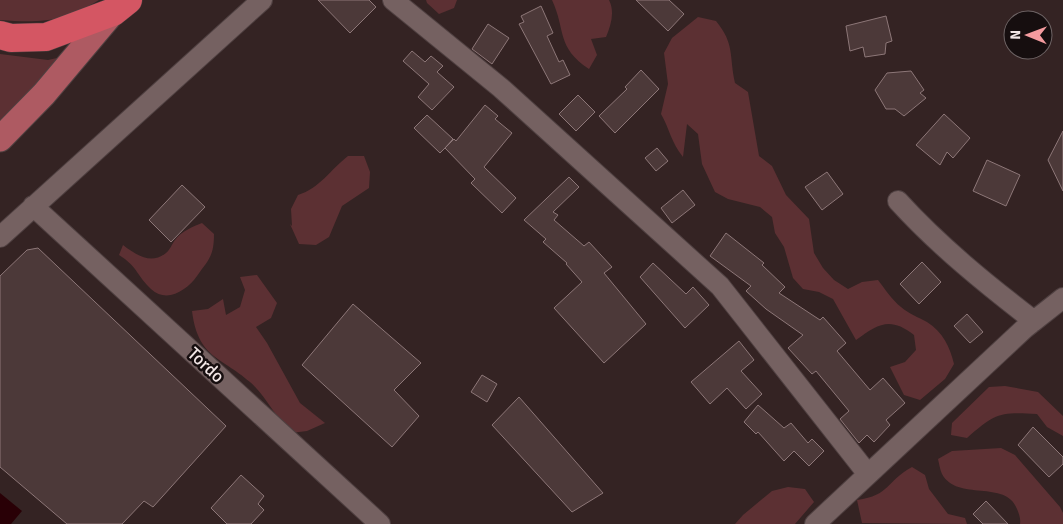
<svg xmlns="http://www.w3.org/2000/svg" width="1063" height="524" font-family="Signika,sans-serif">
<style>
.green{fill:#5c3033}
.water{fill:#290006}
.building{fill:#4c3939;stroke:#8d7778}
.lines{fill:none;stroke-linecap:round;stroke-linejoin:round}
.minor-casing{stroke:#4f4041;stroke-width:22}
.major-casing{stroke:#4f4041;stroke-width:27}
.highway-casing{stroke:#4f4041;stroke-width:29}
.minor{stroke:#756161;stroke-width:20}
.major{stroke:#ae5a62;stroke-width:25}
.highway{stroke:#d45663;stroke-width:28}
.labels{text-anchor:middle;stroke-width:5;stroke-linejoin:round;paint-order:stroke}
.street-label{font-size:18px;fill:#f2e6e6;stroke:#160e0f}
</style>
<rect width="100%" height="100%" fill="#342323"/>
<path class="green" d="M0,0h99c-35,22 -58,23 -99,20z
M426,0h31l-3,8 -15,6 -12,-11z
M552,0h57c6,12 2,25 -3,37l-15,2 6,16 -8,14c-33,-22 -23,-39 -37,-69z
M698,17l18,4c19,23 13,35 19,62l13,9 11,64 13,10 14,29 23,24 5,34 9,15 11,12 14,9 14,-7 16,-2c7,9 14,20 23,27 8,7 17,10 26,15 16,10 23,25 27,42l-9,15 -25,21 -16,-5 -14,-28 15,-5 11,-12 -2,-15c-24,-19 -36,-11 -58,5l-23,-41 -14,-7 -16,-3 -10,-11 -9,-31 -9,-14 -3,-16 -12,-10 -32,-8 -13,-7 -13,-28 -4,-30 -11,-10 -4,33c-12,-15 -13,-27 -22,-43l7,-30 -4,-31 8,-15z
M79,53l-79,79v-78l48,6z
M348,156h16l6,16 -1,16 -27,18 -13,31 -13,8 -17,-1 -9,-20 2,2 -1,-17 7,-14c22,-7 32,-25 50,-39z
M202,223l12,11c0,22 -5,25 -17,42 -10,14 -30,28 -46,13 -14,-13 -13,-22 -32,-34l4,-10c13,10 28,20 43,8 4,-3 6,-9 9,-13 7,-9 17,-13 27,-17z
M257,275l20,28 -6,15 -15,9 11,16 33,60 25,20 -18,8 -16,2c-15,-15 -26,-38 -41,-51 -30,-26 -52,-24 -58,-71l16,-2 15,-10 3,16 14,-8 5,-17 -5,-13z
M1005,386l33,6 25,24v20l-16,-9 -10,-13c-38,-2 -41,-1 -70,24l-16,-3 1,-12 37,-36z
M1001,448l14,7 45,52 3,6v11h-43c1,-5 -1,-10 -3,-15 -11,-30 -60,-7 -75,-35 -2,-4 -3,-11 -4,-15l14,-8z
M912,467l13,8 4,14 19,25 17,4 2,6 -105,-1 -5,-23c34,-5 28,-18 55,-33z
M788,487l17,2 9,13 -19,22h-60l8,-9 29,-24z"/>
<path class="water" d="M0,493l22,18 -11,13h-11z"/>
<path class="building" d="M318,0h51l7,7 -26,26z
M636,0h33l15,14 -16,17z
M541,6l12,27 -6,3 12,26 4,-2 7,15 -19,9 -32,-60 5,-2 -3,-6z
M886,16l6,25 -6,2 -1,11 -20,3 -2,-10 -13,4 -4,-25z
M488,24l21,14 -17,26 -20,-15z
M412,51l13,11 6,-6 12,10 -6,6 17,15 -22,23 -14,-13 11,-13 -26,-23z
M641,70l18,19 -44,44 -16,-17 28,-27 -2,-2z
M911,71l13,19 -4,3 6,5 -22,18 -9,-7h-9l-11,-19 12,-17z
M578,95l17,17 -19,19 -17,-17z
M485,105l13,11 -3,3 17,14 -28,34 32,31 -14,15 -31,-30 4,-4 -30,-31 -5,5 -26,-25 13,-13 26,24 -8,9 9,-9 2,2z
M944,114l26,24 -17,20 -6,-6 -7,13 -24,-20z
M1063,131v60l-15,-31z
M657,148l11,13 -12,10 -11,-13z
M987,160l33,15 -14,31 -33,-15z
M827,172l16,22 -21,16 -17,-23z
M569,177l10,10 -26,25 5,3 -4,5 30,26 5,-4 23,25 -8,6 42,51 -42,39 -50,-55 28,-26 -16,-18 1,-1 -24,-21 3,-3 -22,-19z
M182,185l23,22 -34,35 -22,-22z
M683,190l12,15 -23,18 -11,-15z
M726,233l38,30 -2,2 23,22 -6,6 41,27 3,-3 23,26 -9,8 33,39 13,-12 22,25 -19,17 4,5 -16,17 -7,-7 -8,8 -19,-24 9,-8 -33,-40 -4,3 -24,-26 15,-13 -37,-26 -20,-18 5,-5 -41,-30z
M38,248l188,178 -73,81 -9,-6 -22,23h-55l-67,-57v-191l27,-26z
M922,262l19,20 -22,22 -19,-20z
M653,263l33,31 7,-7 16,18 -24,23 -45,-51z
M353,304l68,59 -27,27 25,26 -27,31 -90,-82z
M967,314l16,18 -13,11 -16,-17z
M739,341l15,19 -13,11 21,23 -16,15 -19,-21 -17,16 -19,-22z
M482,375l15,9 -10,18 -16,-10z
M519,397l84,96 -31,19 -80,-87z
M758,405l26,23 7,-5 17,20 4,-4 12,12 -15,15 -15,-15 -10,10 -26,-29 -2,2 -12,-12z
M1033,427l30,30v7l-14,13 -31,-32z
M241,475l23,21 -6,8 6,6 -13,14h-24l-16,-16z
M986,501l22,23h-25l-10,-10z"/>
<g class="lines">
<defs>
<path id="minor" d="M393,0l108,88 219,198 147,187
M898,201c41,45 88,83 136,120
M33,206l347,318
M0,237l262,-237
M815,524l210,-196 38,-30"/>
<path id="major" d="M0,139l44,-45 69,-82"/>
<path id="highway" d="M0,35l11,3 35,-1 67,-25 15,-12"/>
</defs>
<use href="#minor" class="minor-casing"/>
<use href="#major" class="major-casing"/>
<use href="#highway" class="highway-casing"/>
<use href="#minor" class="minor"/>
<use href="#major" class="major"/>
<use href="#highway" class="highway"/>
</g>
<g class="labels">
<g class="street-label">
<text transform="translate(206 365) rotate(43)" y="6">Tordo</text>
</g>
</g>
<g transform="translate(1028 35) rotate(271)"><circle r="24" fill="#160e0f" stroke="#6e6465"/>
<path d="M0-4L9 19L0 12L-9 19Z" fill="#f49b9f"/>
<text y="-8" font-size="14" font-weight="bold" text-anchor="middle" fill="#f2e6e6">N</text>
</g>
</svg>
